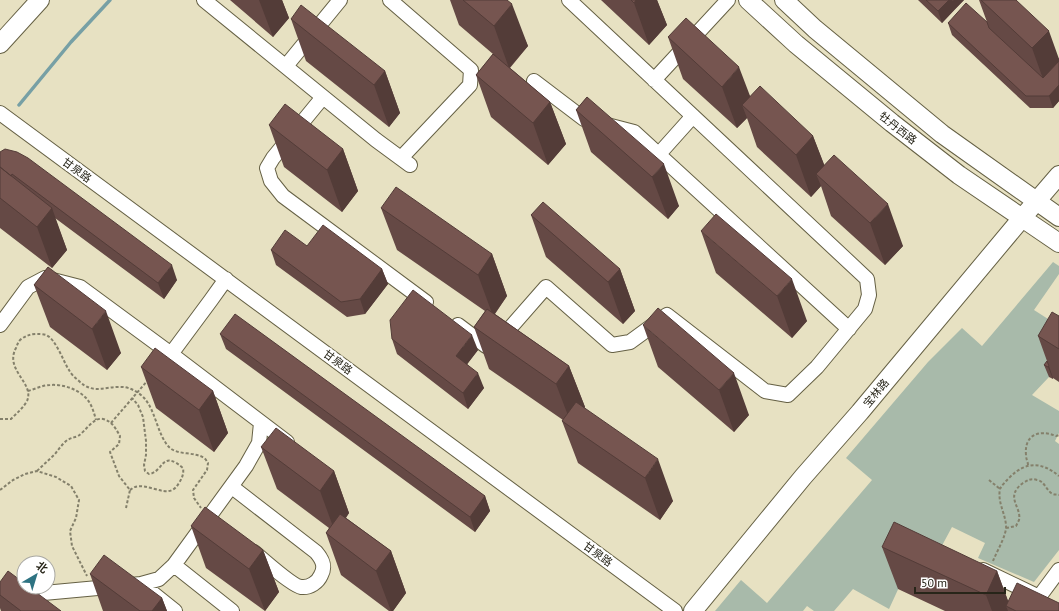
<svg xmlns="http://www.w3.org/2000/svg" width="1059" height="611" font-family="'PT Sans','Noto Sans SC',sans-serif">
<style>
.green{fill:#a8baaa}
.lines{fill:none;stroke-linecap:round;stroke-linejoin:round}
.stream{stroke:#77a0a5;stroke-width:3.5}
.minor-casing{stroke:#656044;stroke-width:16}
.tertiary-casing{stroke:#656044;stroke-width:20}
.path{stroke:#84806b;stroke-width:2;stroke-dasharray:3 2;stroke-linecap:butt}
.minor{stroke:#fff;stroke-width:14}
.tertiary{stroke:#fff;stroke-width:18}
.wall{fill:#654945}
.shaded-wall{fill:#533c38}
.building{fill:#765550;stroke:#533c38}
.labels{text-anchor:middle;stroke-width:4;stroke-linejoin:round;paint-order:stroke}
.street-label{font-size:11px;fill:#272519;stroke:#fff}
</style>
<rect width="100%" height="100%" fill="#e7e1c2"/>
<path class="green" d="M1053,262l6,4v8l-25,36 25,16v37l-10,14 -17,18 27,16v22l-4,8 4,3v106l-25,32 -56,-24 7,-15 -33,-16 -14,26 -19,-9 -30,65 -36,-20 -19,22h-20l-7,-5 -4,5h-88l26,-31 26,23 105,-123 -26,-22 82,-96 34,-34 20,18z"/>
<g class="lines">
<path class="stream" d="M19,105l52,-63 39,-42"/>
<defs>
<path id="minor" d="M204,0l172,140 34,25
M390,0l81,70 -1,15 -69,73
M286,66l54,-66
M654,80l74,-80
M534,81l50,38 50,13 215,197
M323,97l-50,61 -6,10 4,13 12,15 143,106
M0,113l675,498
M659,154l34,-38
M0,325l28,-38 17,-9 35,9 91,67 116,88
M458,325l28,21 11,-3 49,-56 66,58 18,-3 37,-27 98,76 23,4 29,-28 48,-58 4,-14 -2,-16 -298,-279
M171,354l40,-54 15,-21
M232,487l84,65c6,7 10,14 5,23 -3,7 -11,13 -20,12 -8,-1 -39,-28 -47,-35
M174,565l58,46
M983,570l50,24
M150,591l25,20
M0,597l141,-13 18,-5 15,-14 72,-99 13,-23 2,-20
M1032,611l7,-14 20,-27"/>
<path id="tertiary" d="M748,0l48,44 96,79 67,52 100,68
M784,0l31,29 127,105 117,83
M0,44l40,-44
M693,611l110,-134 57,-65 162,-194 37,-43"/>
</defs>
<use href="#minor" class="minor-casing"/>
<use href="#tertiary" class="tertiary-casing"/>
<path class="path" d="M28,391c7,-2 15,-6 22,-6 13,-1 28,4 37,14 5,6 7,14 9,21
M0,419h11c6,-6 12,-11 16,-18 8,-18 -23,-31 -11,-53 1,-3 2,-5 4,-8 5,-4 10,-6 17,-6 2,0 6,0 9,1 10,4 17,26 23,35 2,4 6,8 10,11 14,14 27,5 43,6 8,0 18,6 23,12 11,13 13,38 25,49 8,7 26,4 34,10 2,1 3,4 4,5l-1,7 -14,20 1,8 7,10
M111,423l37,-43
M1028,465c0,-3 -2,-6 -2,-10 -2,-20 13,-26 30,-19l3,-1
M37,471c6,-6 12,-11 18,-17 3,-4 6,-8 10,-12 4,-4 8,-4 13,-6 8,-5 15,-19 25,-17 9,2 13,10 17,17l-1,8 -9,8 9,24 11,14 -4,18
M989,480l11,9
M0,490l13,-10 12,-6 12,-3 19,6 15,9 8,14 -3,18 -6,13 2,15 15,30
M130,490c2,-1 3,-3 5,-3 11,-4 28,8 37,3 3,-1 5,-4 7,-7 3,-5 5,-9 4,-15 -22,-19 -19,4 -34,6l-4,-3 -1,-6 2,-10v-14l-3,-24 -5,-12 -6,-7
M1006,528l10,-2c1,-2 2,-4 3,-6 3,-13 -15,-23 4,-37 5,-3 8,-5 14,-3 8,1 9,11 16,14 2,1 4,0 6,1
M993,561c4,-10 11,-21 13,-32 1,-13 -9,-26 -6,-40 2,-4 6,-8 10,-12 16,-16 32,-15 49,-1"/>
<use href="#minor" class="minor"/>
<use href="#tertiary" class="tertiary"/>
</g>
<path class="wall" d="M230,0h52l7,18 -16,19z
M450,0h57l21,46 -18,22 40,34 16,42 -18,21 -57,-48 -15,-42 17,-21 -34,-29z
M601,0h56l10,25 -18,20z
M918,0h46l-22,23z
M979,0h37l43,59v42l-6,7h-23l-78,-73 -4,-12 39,-1z
M291,19l94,52 15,42 -11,14 -83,-66z
M668,37l82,59 63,40 11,29 79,81 -18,19 -54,-49 -10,-30 -10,11 -54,-50 -10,-29 -10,10 -54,-49z
M587,97l92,109 -11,13 -77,-67 -15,-42z
M269,125l74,24 15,42 -16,21 -58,-45z
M0,152l177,128 -13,19 -109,-81 12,32 -15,18 -52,-40z
M381,208l111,46 15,42 -12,18 74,52 16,41 -1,1 89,93 -13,19 -82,-57 -16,-42 1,-1 -74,-51 -15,-42 11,-16 -88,-61z
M531,215l89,54 15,42 -12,13 -77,-67z
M701,231l106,90 -15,17 -76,-65z
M307,246l75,23 6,15 -23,30 -18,3 -71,-52 -5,-15z
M48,267l73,86 -14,17 -57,-43 -16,-42z
M1059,316v66l-6,-4v1l-4,-2 -5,-12 3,-4 -9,-25z
M643,325l106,90 -15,17 -76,-65z
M220,334l265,162 5,15 -15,21 -249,-183z
M392,339l86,11 -11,14 17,24 -16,21 -71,-55z
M141,367l72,24 15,42 -14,19 -58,-44z
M261,447l73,24 15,42 -3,5 45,33 15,42 -13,18h-4l-48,-36 -15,-42 3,-5 -52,-39z
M191,526l72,24 16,42 -14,19 -59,-43z
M882,547l115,24 11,30 51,10h-114l-47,-22z
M90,574l72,24 5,13h-64z
M0,582l61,29h-60l-1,-3z"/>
<path class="shaded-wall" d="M259,0h23l7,18 -16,19z
M636,0h21l10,25 -18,20 -15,-42z
M949,0h3l3,9 -13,14 -4,-12z
M954,0h10l-9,9 -3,-8z
M512,4l16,42 -19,22 -15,-42z
M1049,31l10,28v18l-12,13 -15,-42z
M739,67l16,42 -13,-4 5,13 -10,10 -15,-41z
M385,71l15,42 -11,14 -15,-42z
M1059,85v16l-6,7 -4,-12z
M550,102l16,42 -18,21 -15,-42z
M813,136l16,41 -13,-3 5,12 -10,11 -15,-42z
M343,149l15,42 -16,21 -15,-42z
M664,164l15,42 -11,13 -16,-42z
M888,204l15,42 -18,19 -15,-42z
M52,208l15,42 -15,18 -15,-41z
M492,254l15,42 -14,20 -15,-41z
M172,265l5,15 -13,19 -6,-16z
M382,269l6,15 -23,30 -5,-15z
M620,269l15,42 -12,13 -15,-42z
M792,279l15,42 -15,17 -15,-42z
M106,311l15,42 -14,17 -15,-41z
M472,335l6,15 -16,21 -6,-15z
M569,366l16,41 -13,19 -16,-42z
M1049,366l4,12v1l-5,-12z
M478,373l6,15 -16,21 -5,-16z
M734,373l15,42 -15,17 -15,-42z
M213,391l15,42 -14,19 -15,-42z
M658,459l15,42 -13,19 -15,-42z
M334,471l15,42 -14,19 -15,-41z
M485,496l5,15 -15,21 -5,-15z
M263,550l16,42 -14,19 -16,-42z
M391,551l15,42 -13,18h-2l-15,-40z
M997,571l14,38 -5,-3 2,5h-16l-6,-16z
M162,598l5,13h-15z"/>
<path class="building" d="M463,0h44l5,4 -18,22z
M631,0h5l-2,3z
M926,0h23l-11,11z
M981,0h35l33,31 -17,17z
M966,3l21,19 2,6 54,50 16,-17v24l-10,11h-23l-78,-73z
M301,5l84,66 -11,14 -83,-66z
M686,18l53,49 -17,20 -54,-50z
M493,54l57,48 -17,21 -57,-48z
M760,86l53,50 -17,19 -54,-50z
M587,97l77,67 -12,13 -76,-67z
M285,104l58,45 -16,21 -58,-45z
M5,149l12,3 11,6 144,107 -14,18 -146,-109 -1,2 -11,-9v-15z
M834,155l54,49 -18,19 -54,-49z
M0,167l52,41 -15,19 -37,-29z
M396,187l96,67 -14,21 -97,-67z
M543,202l77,67 -12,13 -77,-67z
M716,214l76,65 -15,17 -76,-65z
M323,225l59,44 -22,30 -19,3 -70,-52 14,-20 22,16z
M48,267l58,44 -14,18 -58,-44z
M413,290l59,45 -16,21 22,17 -15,20 -71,-54 -2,-19z
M658,308l76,65 -15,17 -76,-65z
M487,309l82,57 -13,18 -82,-57z
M1052,312l7,4v33l-21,-13z
M235,314l250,182 -15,21 -250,-183z
M155,348l58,43 -14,19 -58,-43z
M1047,361l2,5 -1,1 -4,-2z
M576,402l82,57 -13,19 -83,-57z
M276,428l58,43 -14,20 -59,-44z
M205,507l58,43 -14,19 -58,-43z
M340,514l51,37 -15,20 -50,-38z
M894,522l103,49 -11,24 -104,-48z
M104,555l58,43 -10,13h-12l-50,-37z
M8,571l16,12v4h5l32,24h-40l-21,-16v-13z
M1017,583l42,20v8h-43l-10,-5z"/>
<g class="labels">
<g class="street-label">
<text transform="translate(898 128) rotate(38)" y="4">牡丹西路</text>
<text transform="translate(77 170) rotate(36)" y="4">甘泉路</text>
<text transform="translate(338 362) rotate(36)" y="4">甘泉路</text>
<text transform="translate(876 393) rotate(-50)" y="4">宝林路</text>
<text transform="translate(598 554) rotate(36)" y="4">甘泉路</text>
</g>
</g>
<g transform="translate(36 575) rotate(38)"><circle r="19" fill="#ffffff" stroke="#a9a8a3"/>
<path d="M0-3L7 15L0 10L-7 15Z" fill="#2e7382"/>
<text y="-6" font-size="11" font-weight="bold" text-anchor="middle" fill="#272519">北</text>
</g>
<path d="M915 587v6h90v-6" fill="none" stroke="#272519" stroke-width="2"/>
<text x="921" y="587" font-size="12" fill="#272519" stroke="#ffffff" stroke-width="3" paint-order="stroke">50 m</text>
</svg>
